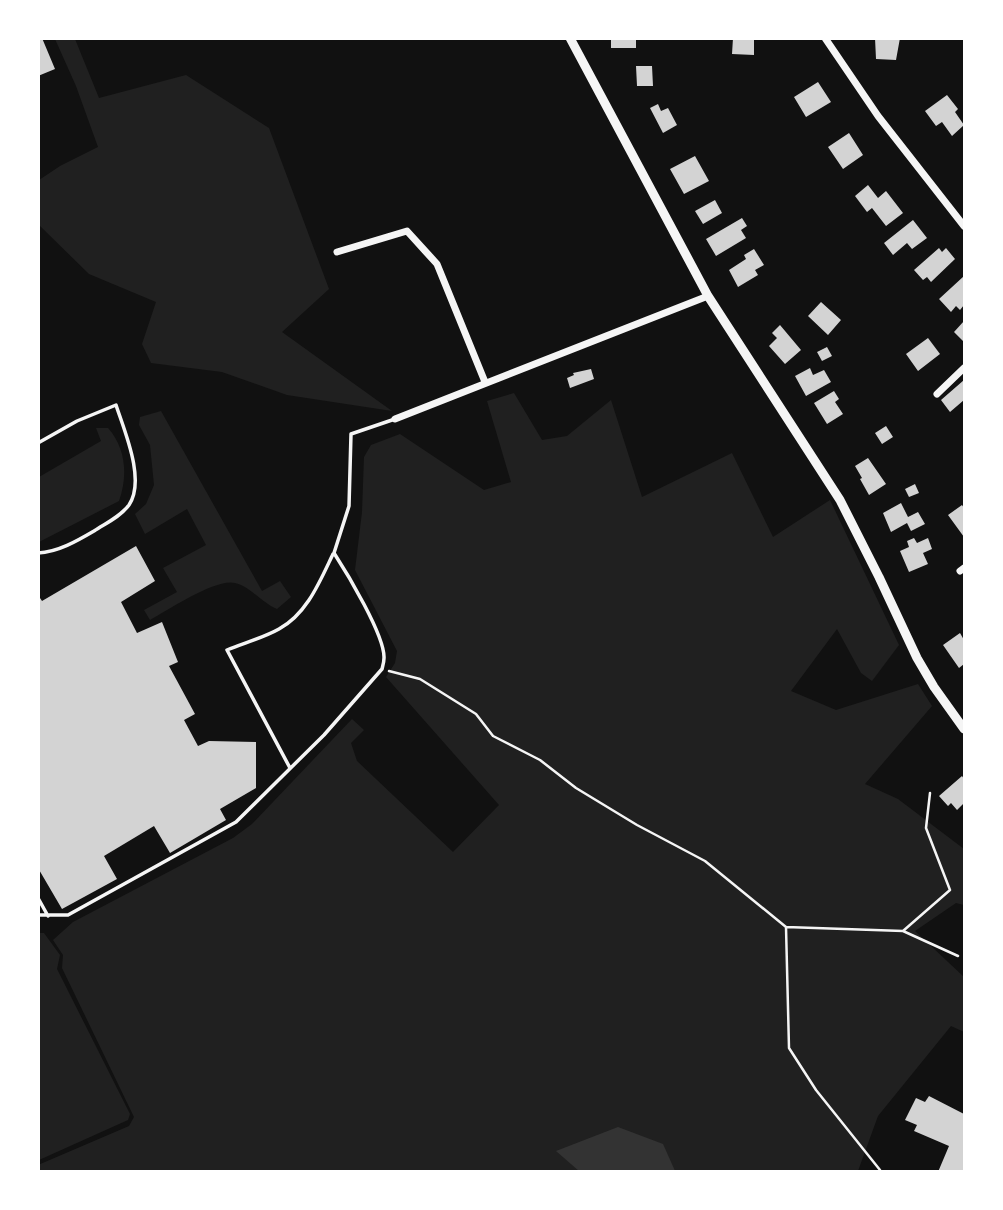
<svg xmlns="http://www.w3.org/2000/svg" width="1003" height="1210" font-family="'Open Sans',sans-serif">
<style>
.green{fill:#202020}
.water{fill:#333}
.building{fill:#d3d3d3}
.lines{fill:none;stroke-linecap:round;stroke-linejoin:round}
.path{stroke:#f5f5f5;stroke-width:2.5}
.service{stroke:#f5f5f5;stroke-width:3.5}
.minor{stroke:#f5f5f5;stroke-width:7}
.tertiary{stroke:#f5f5f5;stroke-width:9}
</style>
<rect width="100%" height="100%" fill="#111"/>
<path class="green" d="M55,39h20l24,59 87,-23 83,53 60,161 -47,43 110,79 -105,-16 -65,-23 -71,-9 -9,-19 14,-42 -67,-28 -50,-49v-45l21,-14 38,-19 -22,-61z
M514,393l28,47 25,-4 44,-36 31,97 90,-44 41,84 57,-37 69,145 -27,36 -11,-8 -24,-44 -46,62 45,19 82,-26 14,22 -67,78 33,15 66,50v56l-8,-2 -41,28 49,46v55l-13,-6 -73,90 -20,55 -819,1 -1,-7 91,-39 5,-9 -72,-149 1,-13 -10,-15 20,-18 160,-84 19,-14 100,-105 12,11 -13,13 6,18 96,91 46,-47 -113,-128 9,-14 2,-12 -42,-81 7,-58 2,-55 7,-12 29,-11 84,56 27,-8 -24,-81z
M161,411l101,180 18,-10 11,16 -14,12c-15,-6 -27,-23 -42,-26 -19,-5 -67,27 -85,37l-6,-10 33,-18 -14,-24 43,-23 -19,-36 -42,25 -10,-20 11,-10 8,-19 -4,-40 -11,-20 1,-8z
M96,428h12c18,20 20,48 11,73l-80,41v-65l62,-36z
M38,933h6l16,22 -3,14 73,145 -2,6 -89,40z"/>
<path class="water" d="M618,1127l45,17 12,27h-96l-23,-20z"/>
<path class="building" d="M38,38h4l13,31 -17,7z
M611,38h25v10h-25z
M733,38h21v17l-22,-1z
M875,38h25l-4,22 -20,-1z
M636,66h16l1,20h-16z
M818,82l13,20 -25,15 -12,-20z
M947,95l11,14 -3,3 9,13 -12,11 -10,-14 -6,4 -11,-15z
M658,104l3,7 7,-3 9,17 -14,8 -13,-25z
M849,133l14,22 -20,14 -15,-22z
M695,156l14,25 -25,13 -14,-25z
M868,185l10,13 8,-7 17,22 -17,13 -14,-18 -5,4 -12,-16z
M715,200l7,13 -19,11 -8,-13z
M742,218l5,8 -6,4 5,8 -30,18 -10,-17z
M913,220l14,18 -15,11 -5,-6 -14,12 -9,-12z
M939,248l3,4 4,-4 9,11 -24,23 -4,-5 -4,3 -9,-10z
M754,249l10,16 -9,5 3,5 -20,12 -9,-17 17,-11 -2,-4z
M964,276v29l-4,5 -4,-4 -5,6 -12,-13z
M821,302l20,18 -13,15 -20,-19z
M964,321v21l-10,-10z
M780,325l21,25 -16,14 -16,-18 8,-8 -5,-5z
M928,338l12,16 -22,17 -12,-17z
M827,347l5,9 -10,5 -5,-9z
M810,368l3,7 11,-5 7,12 -25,14 -11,-20z
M591,369l3,10 -24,9 -3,-10 7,-3 -1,-2z
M964,380v20l-14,12 -9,-12z
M834,391l5,8 -4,3 8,12 -16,10 -13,-21z
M886,426l7,11 -11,7 -7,-11z
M868,458l18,26 -17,11 -9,-16 2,-1 -7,-12z
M915,484l4,9 -10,4 -4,-8z
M901,503l7,14 10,-5 7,12 -14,7 -4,-8 -16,9 -8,-19z
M962,505l2,3v29l-16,-22z
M914,538l3,5 11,-5 4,11 -9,4 5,11 -19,8 -9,-21 9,-4 -2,-6z
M136,546l19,35 -34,21 16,31 25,-11 16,40 -9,4 26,48 -11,6 14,26 11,-5 47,1v46l-36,21 6,11 -56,33 -16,-27 -50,30 13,23 -55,30 -24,-41v-273l4,6z
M960,633l4,7v24l-5,4 -16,-23z
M962,776l2,3v24l-7,7 -6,-7 -3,3 -9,-10z
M929,1096l35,18v58h-26l11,-26 -35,-15 3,-6 -12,-5 11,-22 9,4z"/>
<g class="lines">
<path class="path" d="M389,671l31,8 56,35 17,22 47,24 36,28 61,37 68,36 81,66 3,121 27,42 64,80
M786,927l117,4 47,-41 -24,-62 4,-35
M903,931l55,25"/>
<path class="service" d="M38,443l39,-22 39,-16c8,25 30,75 13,100 -9,12 -23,18 -35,26 -17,10 -36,21 -56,22
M290,768l-63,-118c17,-7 36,-12 52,-21 28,-15 41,-48 54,-75
M38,898l10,18
M38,915h30l168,-93 88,-87 58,-66c1,-4 2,-7 2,-11 1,-22 -37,-85 -50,-105l15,-47 2,-72 44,-15"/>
<path class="minor" d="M825,38l53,78 86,110
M337,252l70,-21 30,33 48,118
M937,394l27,-26
M395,419l313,-123
M960,571l4,-3"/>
<path class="tertiary" d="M570,38l138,258 132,204 39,77 38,81 17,29 30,42"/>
</g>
<rect width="1003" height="1210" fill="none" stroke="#ffffff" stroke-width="80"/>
</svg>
